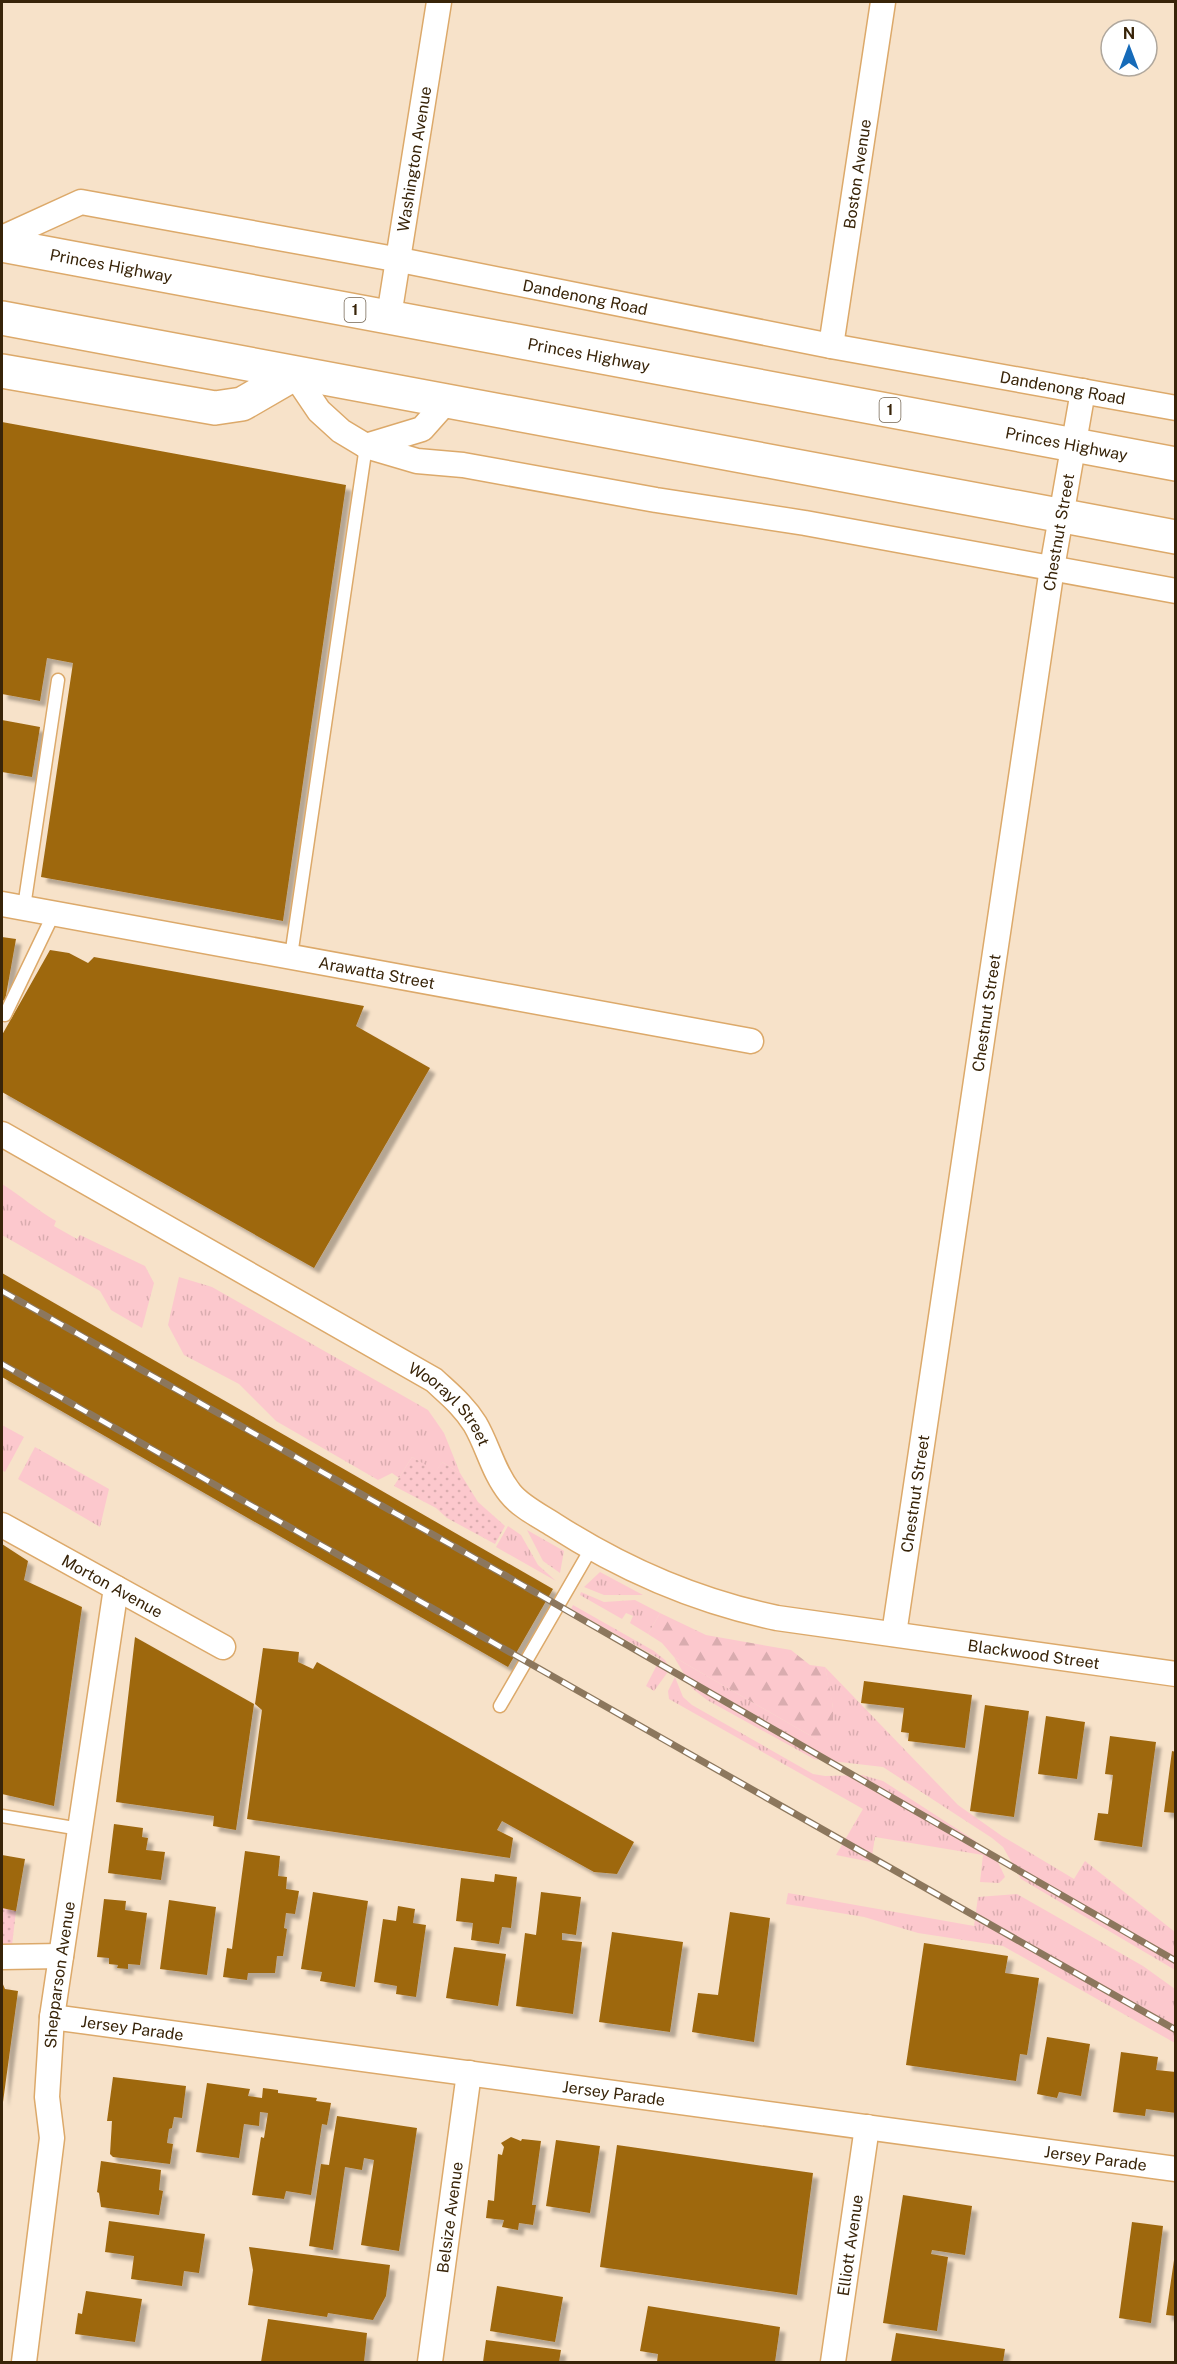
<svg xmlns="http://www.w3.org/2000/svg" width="1177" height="2364" font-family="'Public Sans',sans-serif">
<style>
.grass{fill:url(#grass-tufts)}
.forest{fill:url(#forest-firs)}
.park{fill:url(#park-dots)}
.building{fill:#9e6711;filter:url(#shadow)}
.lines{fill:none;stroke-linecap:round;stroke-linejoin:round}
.lane-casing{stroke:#dca96a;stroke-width:15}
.street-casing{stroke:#dca96a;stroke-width:27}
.highway-casing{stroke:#dca96a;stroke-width:36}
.lane{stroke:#fff;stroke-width:12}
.street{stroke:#fff;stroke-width:24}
.highway{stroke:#fff;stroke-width:33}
.rail-casing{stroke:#8c775d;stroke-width:7}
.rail{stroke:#fff;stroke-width:4.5;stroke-dasharray:14;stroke-linecap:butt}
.labels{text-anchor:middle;stroke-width:5;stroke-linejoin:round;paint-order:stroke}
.shield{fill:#fff;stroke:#746653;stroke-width:1.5}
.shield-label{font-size:15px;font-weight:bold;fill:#382409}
.street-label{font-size:16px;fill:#382409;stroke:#fff}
</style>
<defs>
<pattern id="grass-tufts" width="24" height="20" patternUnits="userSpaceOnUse" patternTransform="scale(1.5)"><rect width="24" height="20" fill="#fcc8cd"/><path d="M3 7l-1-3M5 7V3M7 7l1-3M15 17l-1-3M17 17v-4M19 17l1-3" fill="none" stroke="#d9acaf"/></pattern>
<pattern id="forest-firs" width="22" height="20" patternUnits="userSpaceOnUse" patternTransform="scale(1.5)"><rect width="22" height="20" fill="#fcc8cd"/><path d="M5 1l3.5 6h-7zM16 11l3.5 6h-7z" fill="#d9acaf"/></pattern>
<pattern id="park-dots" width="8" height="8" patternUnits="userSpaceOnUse" patternTransform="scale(1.5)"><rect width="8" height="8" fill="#fcc8cd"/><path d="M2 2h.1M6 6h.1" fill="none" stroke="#d9acaf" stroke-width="1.8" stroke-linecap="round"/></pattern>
<filter id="shadow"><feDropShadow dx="5.5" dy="5.5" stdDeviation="1.5" flood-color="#0004"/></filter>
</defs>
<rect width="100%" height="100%" fill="#f7e2c9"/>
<path class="grass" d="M2,1184c19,12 35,26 54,37l-2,5 23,13 3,-4 65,31 9,17 -12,45 -31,-18 -11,-19 -98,-56z
M179,1277l33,10 216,123 16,23 16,40 -18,-11 -6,10 -24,-15 -13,21 -7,-5 -14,7 -102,-59 -37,-37 -55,-29 -16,-30z
M2,1425l22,12 -19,35 -3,-2z
M35,1447l74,42 -9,38 -82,-48z
M508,1526l13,9 17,30 18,16 -60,-34z
M527,1530l37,21 -4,22 -17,-12z
M600,1572l43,23h-39l-20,-8z
M581,1592l23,10 31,-2 25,13 -12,21 -18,-11 3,-7 -7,-3 -4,6 -42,-24z
M573,1605l81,46 11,9 5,9 -16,22 -8,-5 14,-27 -89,-50z
M674,1657l144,83 15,-33 -8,-40 133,138 44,31 72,43 11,-18 90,71v38l-154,-91 -18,-32 -11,-9 -109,-71 -69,-8 -107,-59 -14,-11z
M675,1677l8,20 9,8 121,69 12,2 37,-1 21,6 91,59 22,18 9,19 -6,6 -19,-1 3,-27 -108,-18 -4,25 -35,-7 27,-46 -194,-110 -1,-8z
M788,1893l186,33 4,-29 39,-3 126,72 32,23v54l-172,-97 -85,-13 -54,-16 -78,-13z"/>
<path class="forest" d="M660,1613l46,22 85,15 19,15 15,2c5,25 15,50 1,73h-8l-144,-83 -12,-14 -14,-9z"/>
<path class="park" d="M412,1457l24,14 6,-9 18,11 18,29 27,24 -10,18 -48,-26 -11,-10 -42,-22z
M2,1908l14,3 -5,43 -9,-2z"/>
<path class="building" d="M2,422l344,63 -63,436 -242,-44 32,-214 -26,-5 -7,43 -38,-7z
M2,720l38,7 -8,50 -30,-5z
M2,937l14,2 -11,62 -3,-1z
M50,950l19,3 19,10 6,-6 270,49 -8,20 74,42 -116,200 -312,-176v-57z
M2,1273l551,316 -45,78 -506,-290z
M2,1544l26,17 -4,19 58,27 -28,199 -52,-12z
M135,1637l119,67 -18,126 -23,-4 1,-10 -98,-14z
M263,1648l36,4 -1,10 15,7 4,-7 317,180 -17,32 -23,-2 -92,-51 -5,9 16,8 -3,20 -263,-39 15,-109 -7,-6z
M864,1681l108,14 -7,53 -57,-7 1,-8 -8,-1 3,-24 -43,-5z
M985,1705l44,6 -15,106 -44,-6z
M1046,1716l39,6 -8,57 -39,-5z
M1110,1736l46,6 -14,105 -48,-7 4,-27 10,1 5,-39 -8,-1z
M1172,1751l4,1v61l-12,-1z
M114,1824l29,4 -1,9 6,1 -2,12 19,2 -4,28 -53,-7z
M245,1851l35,5 -2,20 9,1 -1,12 13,2 -4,23 -9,-1 -2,15 3,1 -4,27h-6l-2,17h-27l-1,7 -24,-3 4,-29 5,1z
M2,1855l23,4 -9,52 -14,-3z
M495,1874l22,3 -6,51 -9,-1 -3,17 -28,-4 2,-17 -17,-2 5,-43 33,4z
M313,1892l55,9 -13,86 -35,-6 2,-9 -21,-3z
M541,1892l40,5 -5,38 -14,-2v7l20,2 -9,72 -57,-8 9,-73 11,2z
M104,1899l22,2 -1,9 22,3 -7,52 -12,-1v5l-11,-1 1,-3 -9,-1v-6l-12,-1z
M169,1900l47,7 -9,68 -47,-6z
M398,1906l17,3 -2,14 13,2 -10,72 -20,-3 1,-8 -23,-4 9,-63 13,2z
M730,1912l40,6 -16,124 -62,-10 6,-39 20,2z
M612,1932l71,10 -13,90 -71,-10z
M924,1943l84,13 -3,17 34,5 -12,77 -7,-1 -4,27 -110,-16z
M454,1947l52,7 -8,52 -52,-8z
M2,1982l3,7 13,2 -15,111z
M1047,2037l43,7 -9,52 -22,-4 -2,6 -20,-4z
M1121,2052l37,5 -2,13 20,2v41l-30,-4 -1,7 -32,-4z
M113,2077l73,9 -4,32 -8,-1 -2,11 -3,1 -2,14 6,1 -3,20 -57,-7 -3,-3 2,-33h-5z
M207,2083l43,6 -2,7 14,2 1,-10 15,2v3l39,5 -1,3 15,2 -4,22 -5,-1 -11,71 -25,-4 -2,8 -32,-4 9,-58 3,1 4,-25 -8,-1 -1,14 -15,-2 -5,34 -43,-6z
M337,2116l80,12 -18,123 -38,-6 13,-85 -10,-2 -2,12 -17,-3 -12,83 -24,-4 12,-82 8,1z
M511,2137l10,4 1,-2 19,2 -9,64h4l-3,20 -14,-2 -1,7 -16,-3 2,-7 -18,-2 2,-18 6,1 4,-47 4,1 2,-8 -3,-4z
M556,2140l44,6 -10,67 -44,-7z
M617,2145l196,28 -16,122 -197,-28z
M101,2161l60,9 -2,20 4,1 -4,24 -58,-8 -2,-14 -2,-1z
M903,2195l69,11 -7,49 -33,-5 -1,4 17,3 -11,74 -54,-8z
M109,2221l96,13 -6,39 -15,-2 -2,15 -51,-7 3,-23 -29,-4z
M1132,2222l31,4 -12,97 -32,-5z
M249,2247l141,18 -4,31 -13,24 -45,-7 -1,4 -79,-12 5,-35z
M1174,2260h2v56l-10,-1z
M497,2286l66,11 -8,45 -65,-11z
M86,2291l56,8 -7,43 -60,-8 3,-21 4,1z
M648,2306l132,21 -5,35h-118l1,-8 -18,-3z
M268,2319l99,14 -3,29h-103z
M896,2333l109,16 -2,13h-112z
M486,2340l75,10 -2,12h-76z"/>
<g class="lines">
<defs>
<path id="lane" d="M24,907l34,-227
M291,956l75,-510
M5,1015l49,-102
M500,1706l92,-159
M2,1816l78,13"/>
<g id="street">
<path id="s1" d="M2,238l79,-36 319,58 431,86 345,62"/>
<path id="s2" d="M389,316l50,-314"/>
<path id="s3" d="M831,346l52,-344"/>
<path d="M294,374l25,37 22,20 25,15 51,15 46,4 193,35 149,23 371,68"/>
<path d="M366,446l56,-17 24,-27"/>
<path id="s4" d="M2,904l749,137"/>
<path id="s5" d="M2,1134l432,246c15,14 30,26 41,44 13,22 18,48 35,69 10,13 30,23 44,32 70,45 141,76 223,93l399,56"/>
<path id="s6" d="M2,1525l221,122"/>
<path id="s7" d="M894,1634l158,-1066 31,-177"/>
<path d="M2,1957l59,-1"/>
<path id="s8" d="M52,2017l1124,152"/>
<path id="s9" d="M24,2362l28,-224 -5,-41 5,-80 64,-429"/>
<path id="s10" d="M430,2362l39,-289"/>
<path id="s11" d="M833,2362l34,-235"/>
</g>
<g id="highway">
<path id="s12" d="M2,245l1174,219"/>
<path d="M2,318l1174,219"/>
<path d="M2,371l213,37 27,-4 52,-30"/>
</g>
</defs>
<use href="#lane" class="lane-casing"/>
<use href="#street" class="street-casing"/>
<use href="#highway" class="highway-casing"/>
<use href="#lane" class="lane"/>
<use href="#street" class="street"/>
<use href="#highway" class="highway"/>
<defs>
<path id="rail" d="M2,1291l545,308 629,362
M2,1364l1174,666"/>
</defs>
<use href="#rail" class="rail-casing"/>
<use href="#rail" class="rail"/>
</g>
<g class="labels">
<g class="shield">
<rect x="344.5" y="298" width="21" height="24" rx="4.5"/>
<rect x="879.5" y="398" width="21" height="24" rx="4.5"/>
</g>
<g class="shield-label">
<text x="355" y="315">1</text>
<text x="890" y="415">1</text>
</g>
<g class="street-label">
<text dy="6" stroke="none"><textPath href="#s2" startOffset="159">Washington Avenue</textPath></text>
<text dy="6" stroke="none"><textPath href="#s3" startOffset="174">Boston Avenue</textPath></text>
<text dy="6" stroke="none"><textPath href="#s12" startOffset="111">Princes Highway</textPath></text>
<text dy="6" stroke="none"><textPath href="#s1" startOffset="600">Dandenong Road</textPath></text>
<text dy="6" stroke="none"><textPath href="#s12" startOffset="597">Princes Highway</textPath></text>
<text dy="6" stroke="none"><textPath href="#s1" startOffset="1086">Dandenong Road</textPath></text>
<text dy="6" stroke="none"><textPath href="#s12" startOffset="1083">Princes Highway</textPath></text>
<text dy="6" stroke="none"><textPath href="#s7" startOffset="1114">Chestnut Street</textPath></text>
<text dy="6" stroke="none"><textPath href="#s4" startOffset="381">Arawatta Street</textPath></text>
<text dy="6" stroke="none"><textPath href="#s7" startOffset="628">Chestnut Street</textPath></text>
<text dy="6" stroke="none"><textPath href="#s5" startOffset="525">Woorayl Street</textPath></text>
<text dy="6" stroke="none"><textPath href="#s7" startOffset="142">Chestnut Street</textPath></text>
<text dy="6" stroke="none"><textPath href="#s6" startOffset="126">Morton Avenue</textPath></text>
<text dy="6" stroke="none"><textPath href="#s5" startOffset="1192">Blackwood Street</textPath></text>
<text dy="6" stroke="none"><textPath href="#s9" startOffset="390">Shepparson Avenue</textPath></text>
<text dy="6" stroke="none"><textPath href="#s8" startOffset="81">Jersey Parade</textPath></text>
<text dy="6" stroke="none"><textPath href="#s8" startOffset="567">Jersey Parade</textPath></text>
<text dy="6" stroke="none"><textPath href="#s8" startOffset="1053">Jersey Parade</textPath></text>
<text dy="6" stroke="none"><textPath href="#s10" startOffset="146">Belsize Avenue</textPath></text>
<text dy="6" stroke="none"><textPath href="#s11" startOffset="118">Elliott Avenue</textPath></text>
</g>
</g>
<rect width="1177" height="2364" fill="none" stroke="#382409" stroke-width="6"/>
<g transform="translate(1129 48)"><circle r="28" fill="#ffffff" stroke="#afa79d" stroke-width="1.5"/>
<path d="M0-4.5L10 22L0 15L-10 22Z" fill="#166bb9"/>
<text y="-9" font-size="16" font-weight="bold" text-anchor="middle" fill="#382409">N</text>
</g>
</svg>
